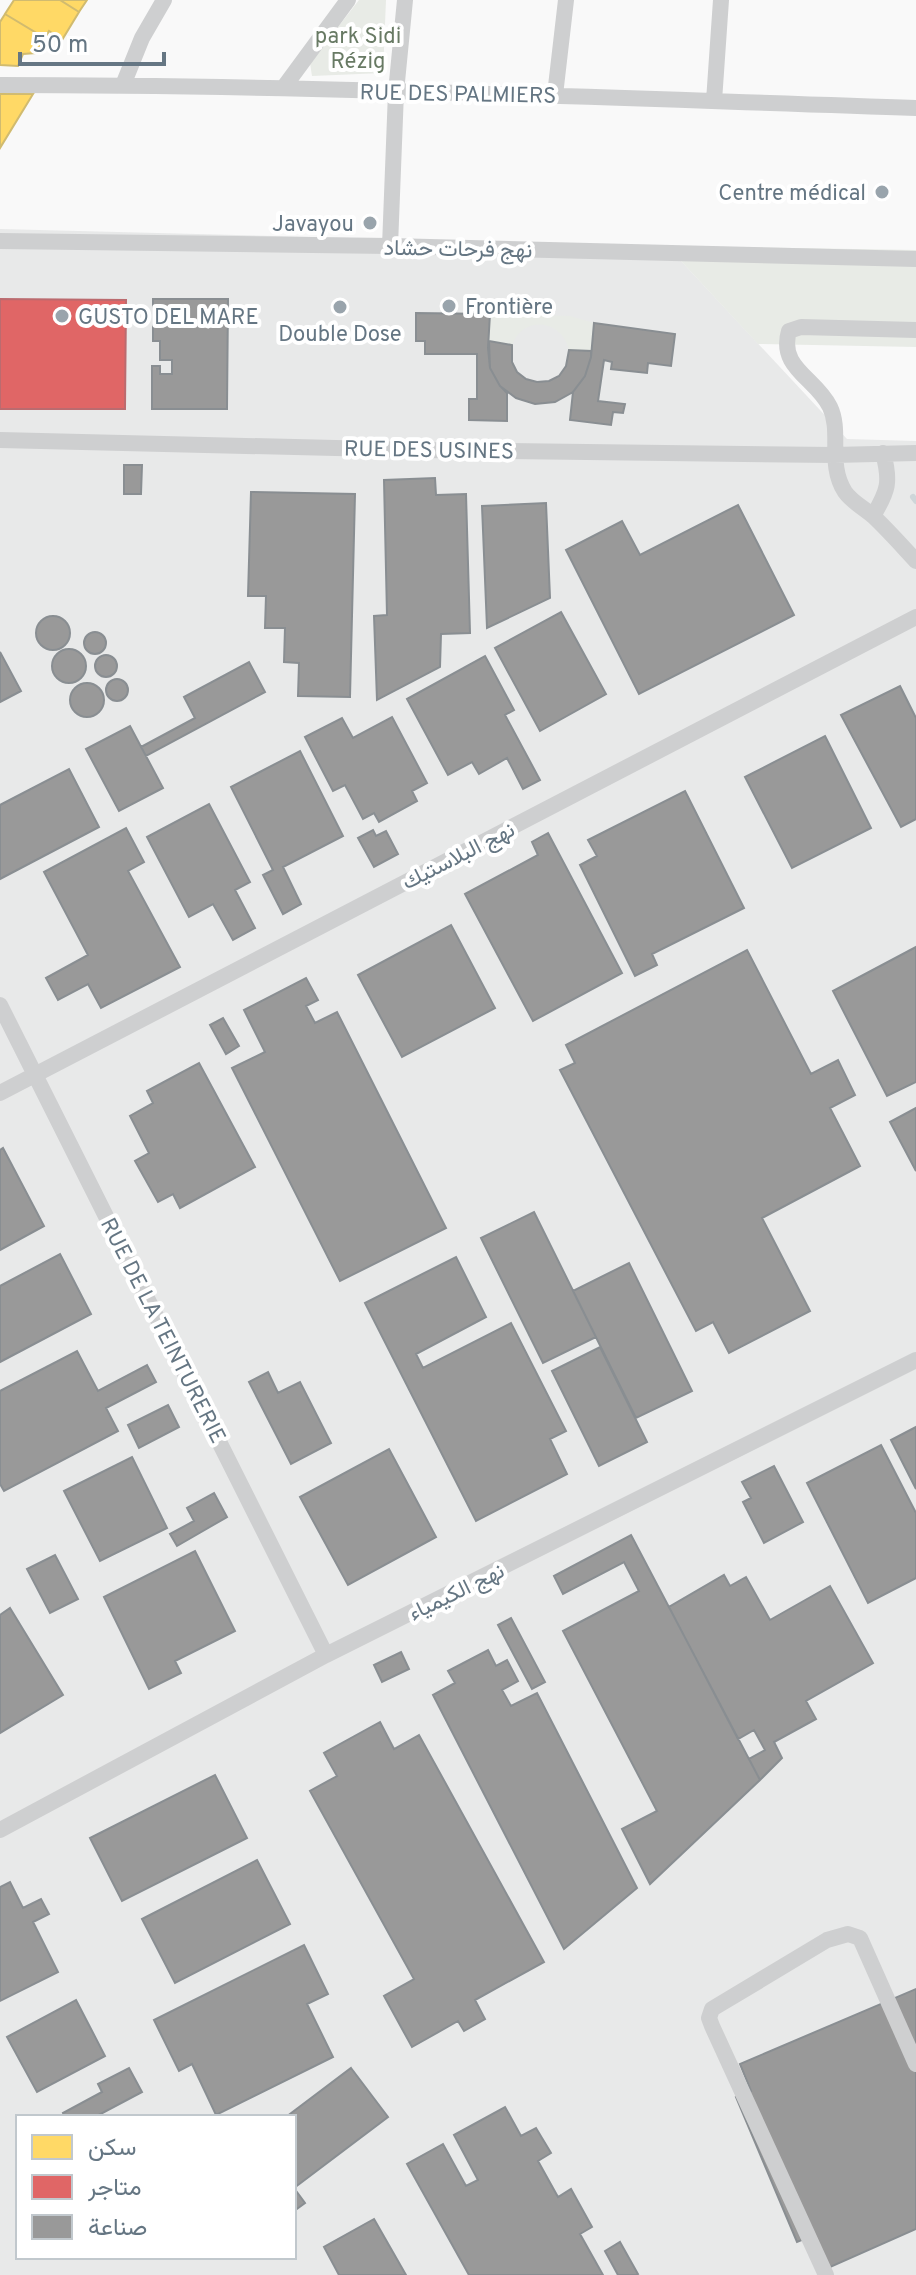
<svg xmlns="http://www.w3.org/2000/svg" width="916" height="2275" font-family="Overpass,Vazirmatn,sans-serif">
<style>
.built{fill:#e8e9e9;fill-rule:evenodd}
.green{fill:#e8ebe6}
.homes{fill:#ffd966;stroke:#d1bb6f;stroke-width:2}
.shops{fill:#e06666;stroke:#bb6b6f;stroke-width:2}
.industry{fill:#999;stroke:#898e92;stroke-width:2}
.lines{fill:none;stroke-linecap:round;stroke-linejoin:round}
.stream{stroke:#ced6d9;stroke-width:6}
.street{stroke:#cecfd0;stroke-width:16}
.poi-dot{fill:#99a4ac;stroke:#fff;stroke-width:3}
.labels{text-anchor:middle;stroke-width:8;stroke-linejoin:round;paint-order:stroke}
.park-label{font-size:22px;fill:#687a64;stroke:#fff}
.street-label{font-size:22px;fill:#657683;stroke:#fff}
.poi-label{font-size:22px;fill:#657683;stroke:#fff;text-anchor:end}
</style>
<rect width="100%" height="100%" fill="#f9f9f9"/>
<path class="built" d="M0,229l667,17 180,193 69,2v1834h-916zM18,2117h276v140h-276z"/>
<path class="green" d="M359,0h27l-3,73 -71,3 -2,-13z
M667,246l249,4v97l-158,-3z
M490,314l80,2 24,7 -3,28 -22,-1c-7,-31 -46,-35 -57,-5l-23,-4z"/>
<path class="homes" d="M14,0h46l19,12 -17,28 -13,-9 -4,7 -40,-24z
M60,0h27l-8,12z
M5,14l40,24 -9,15 -13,1 -5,12 -18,-1v-43z
M0,94h33l-33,54z"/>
<path class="shops" d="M0,299l126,1 -1,109h-125z"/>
<path class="industry" d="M153,299h75l-1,110h-75v-43h8v8h12v-14h-12v-19h-7z
M416,313l74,1 -2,34 2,20 10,18 7,7v28l-38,-1v-21h8v-45h-52v-13h-9z
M594,323l81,11 -4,32 -23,-3 -1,10 -36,-4 1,-7 -8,-2 -6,41 27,3 -2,9 -10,-1 -2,13 -41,-5 3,-28 12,-16 6,-19z
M489,341l23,4v17l5,10 9,7 11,3 12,-1 10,-5 7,-10 3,-16 22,1v6l-6,19 -12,16 -18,10 -20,2 -19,-6 -16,-12 -10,-18z
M124,465h18l-1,29h-17z
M435,478l1,17 30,-1 4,139 -29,1 -1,33 -63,33 -3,-84 13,-1 -3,-135z
M251,492l104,2 -5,203 -52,-1 1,-33 -15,-1 1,-34h-20l1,-32h-18z
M546,503l4,95 -63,30 -5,-122z
M738,505l56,110 -155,79 -73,-144 56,-29 18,34z
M561,612l45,82 -66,37 -45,-83z
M36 633a17 17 0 1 1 34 0a17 17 0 1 1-34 0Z
M84 643a11 11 0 1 1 22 0a11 11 0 1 1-22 0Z
M52 666a17 17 0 1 1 34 0a17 17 0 1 1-34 0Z
M0,652l21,39 -21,11z
M95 666a11 11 0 1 1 22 0a11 11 0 1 1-22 0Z
M485,656l29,54 -9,5 35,65 -17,9 -16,-31 -28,16 -7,-12 -24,13 -41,-76z
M249,662l16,30 -119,64 -5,-9 54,-29 -11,-21z
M106 690a11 11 0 1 1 22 0a11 11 0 1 1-22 0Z
M70 700a17 17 0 1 1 34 0a17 17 0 1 1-34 0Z
M900,686l16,32v101l-15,8 -60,-112z
M392,717l35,66 -15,8 5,10 -38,21 -5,-9 -11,6 -18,-34 -12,6 -28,-54 37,-19 11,20z
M130,726l33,62 -44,23 -33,-62z
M825,736l46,92 -79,40 -47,-91z
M300,751l43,85 -60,31 18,37 -18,10 -20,-39 10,-5 -42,-83z
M69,769l30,58 -99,52v-74z
M685,791l59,117 -92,46 5,11 -22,11 -55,-111 17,-9 -9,-16z
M209,804l41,78 -15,8 20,38 -22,12 -20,-36 -24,13 -42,-80z
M126,828l18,34 -16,9 52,96 -79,41 -13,-24 -30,16 -12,-22 42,-23 -44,-83z
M373,830l3,6 10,-5 12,23 -24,13 -16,-29z
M548,833l74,140 -89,48 -68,-127 73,-39 -6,-13z
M451,925l44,83 -93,49 -44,-82z
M916,947v135l-29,14 -54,-105z
M747,950l64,124 27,-14 17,35 -25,13 30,58 -98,52 48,93 -81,42 -16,-31 -17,9 -136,-261 15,-7 -9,-18z
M306,978l12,22 -12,6 9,17 22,-11 109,216 -106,53 -108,-213 33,-16 -21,-42z
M223,1018l16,28 -13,8 -16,-29z
M199,1063l56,104 -75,41 -7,-14 -15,8 -23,-41 14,-8 -19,-37 23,-13 -6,-12z
M916,1108v63l-26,-49z
M3,1148l41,78 -44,24v-100z
M534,1212l62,125 -53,26 -62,-125z
M60,1254l31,60 -91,48v-76z
M456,1257l30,60 -70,37 7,14 88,-45 55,108 -16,8 17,35 -91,47 -111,-218z
M629,1263l63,128 -56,27 -63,-127z
M600,1347l47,95 -48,24 -47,-95z
M77,1351l21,40 49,-26 9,17 -50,26 12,23 -114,60 -4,-7v-93z
M268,1372l10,21 22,-11 31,61 -40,21 -42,-82z
M168,1405l11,22 -40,21 -11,-23z
M916,1427v62l-25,-49z
M881,1445l35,68v65l-48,25 -61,-120z
M389,1449l47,88 -88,48 -48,-88z
M132,1457l35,71 -67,33 -36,-70z
M774,1466l29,56 -39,21 -21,-41 8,-4 -9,-16z
M214,1493l13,24 -50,29 -7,-12 24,-13 -7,-13z
M631,1535l129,245 -110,104 -28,-55 35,-18 -94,-180 76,-40 -15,-29 -61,32 -9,-18z
M195,1551l40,80 -60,30 6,12 -32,16 -45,-92z
M55,1555l23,44 -28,14 -23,-44z
M724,1575l6,11 16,-9 24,43 60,-34 43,77 -67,38 10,18 -42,23 8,16 -22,22 -11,-21 16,-9 -11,-20 -16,9 -69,-132z
M10,1608l53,87 -63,38v-118z
M511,1618l34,64 -13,7 -34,-64z
M488,1650l8,16 11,-6 11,21 -16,9 9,16 26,-13 100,195 -73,61 -131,-254 22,-12 -7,-12z
M401,1652l8,17 -27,13 -8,-17z
M380,1722l14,27 25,-14 125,227 -69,38 10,19 -21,12 -6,-10 -46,26 -28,-51 30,-17 -104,-188 27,-15 -13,-23z
M215,1775l32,63 -125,63 -32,-63z
M257,1860l33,64 -115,59 -33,-64z
M10,1882l13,26 18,-9 8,15 -16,8 25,50 -58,29v-114z
M304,1945l24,49 -21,10 26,53 -117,58 -24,-51 -13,7 -25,-51z
M916,1989v240l-88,39 -14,-33 -17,7 -61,-145 15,-6 -11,-27z
M76,2000l29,56 -68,36 -30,-55z
M129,2068l13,24 -47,25h-30l-2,-4 39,-21 -4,-8z
M351,2068l37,49 -94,71v-71h-8z
M505,2107l16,29 15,-8 15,25 -13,8 20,36 13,-8 21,38 -12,7 23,41h-134l-62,-111 36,-20 23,42 12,-6 -24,-45z
M294,2188l11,15 -11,8z
M374,2219l32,56h-67l-15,-28z
M620,2242l18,32 -2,1h-18l-13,-24z"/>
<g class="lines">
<path class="stream" d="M913,497l3,4"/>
<path class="street" d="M0,85c305,0 611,13 916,23
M123,85l19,-47 22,-38
M284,87l64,-87
M555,95l11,-95
M714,101l7,-101
M0,241l390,5 526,13
M390,246l6,-154 9,-92
M916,330l-115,-3 -12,4c-11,37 27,47 41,76 12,25 -3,57 15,85 7,10 19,16 28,24 15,14 29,30 43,45
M0,440l417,10 417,5 82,-2
M873,516c15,-25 18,-34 10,-63
M0,1005l326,650
M0,1093l916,-476
M0,1830l326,-175 590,-295
M826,2275l-114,-249 -3,-8 3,-9 115,-69 21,-6 12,4 56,126"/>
</g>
<g class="poi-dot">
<circle cx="882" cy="192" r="8"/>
<circle cx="370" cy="223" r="8"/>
<circle cx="449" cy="306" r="8"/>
<circle cx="340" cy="307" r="8"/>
<circle cx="62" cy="316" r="8"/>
</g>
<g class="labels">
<g class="park-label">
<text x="358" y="43">park Sidi<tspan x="358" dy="25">Rézig</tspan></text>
</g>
<g class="street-label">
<text transform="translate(458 93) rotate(1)" y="8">RUE DES PALMIERS</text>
<text transform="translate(458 248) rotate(1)" y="8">نهج فرحات حشاد</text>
<text transform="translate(429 449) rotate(1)" y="8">RUE DES USINES</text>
<text transform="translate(458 855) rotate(-27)" y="8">نهج البلاستيك</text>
<text transform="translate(164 1330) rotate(63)" y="8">RUE DE LA TEINTURERIE</text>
<text transform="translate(456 1591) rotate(-26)" y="8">نهج الكيمياء</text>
</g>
<g class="poi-label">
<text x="866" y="200">Centre médical</text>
<text x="354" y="231">Javayou</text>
<text x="465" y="314" text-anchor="start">Frontière</text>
<text x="78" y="324" text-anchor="start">GUSTO DEL MARE</text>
<text x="340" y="341" text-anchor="middle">Double Dose</text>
</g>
</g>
<rect x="16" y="2115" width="280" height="144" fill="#ffffff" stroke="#c1c8cd" stroke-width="2"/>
<rect x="32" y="2135" width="40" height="24" fill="#ffd966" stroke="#c1c8cd" stroke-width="2"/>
<text x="88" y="2155" font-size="24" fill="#657683">سكن</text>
<rect x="32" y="2175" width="40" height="24" fill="#e06666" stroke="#c1c8cd" stroke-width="2"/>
<text x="88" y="2195" font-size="24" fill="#657683">متاجر</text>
<rect x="32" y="2215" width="40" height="24" fill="#999999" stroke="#c1c8cd" stroke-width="2"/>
<text x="88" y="2235" font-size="24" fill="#657683">صناعة</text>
<path d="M20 52v12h144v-12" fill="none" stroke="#657683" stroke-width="4"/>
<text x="32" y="52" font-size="24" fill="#657683" stroke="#ffffff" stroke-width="6" paint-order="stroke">50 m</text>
</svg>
